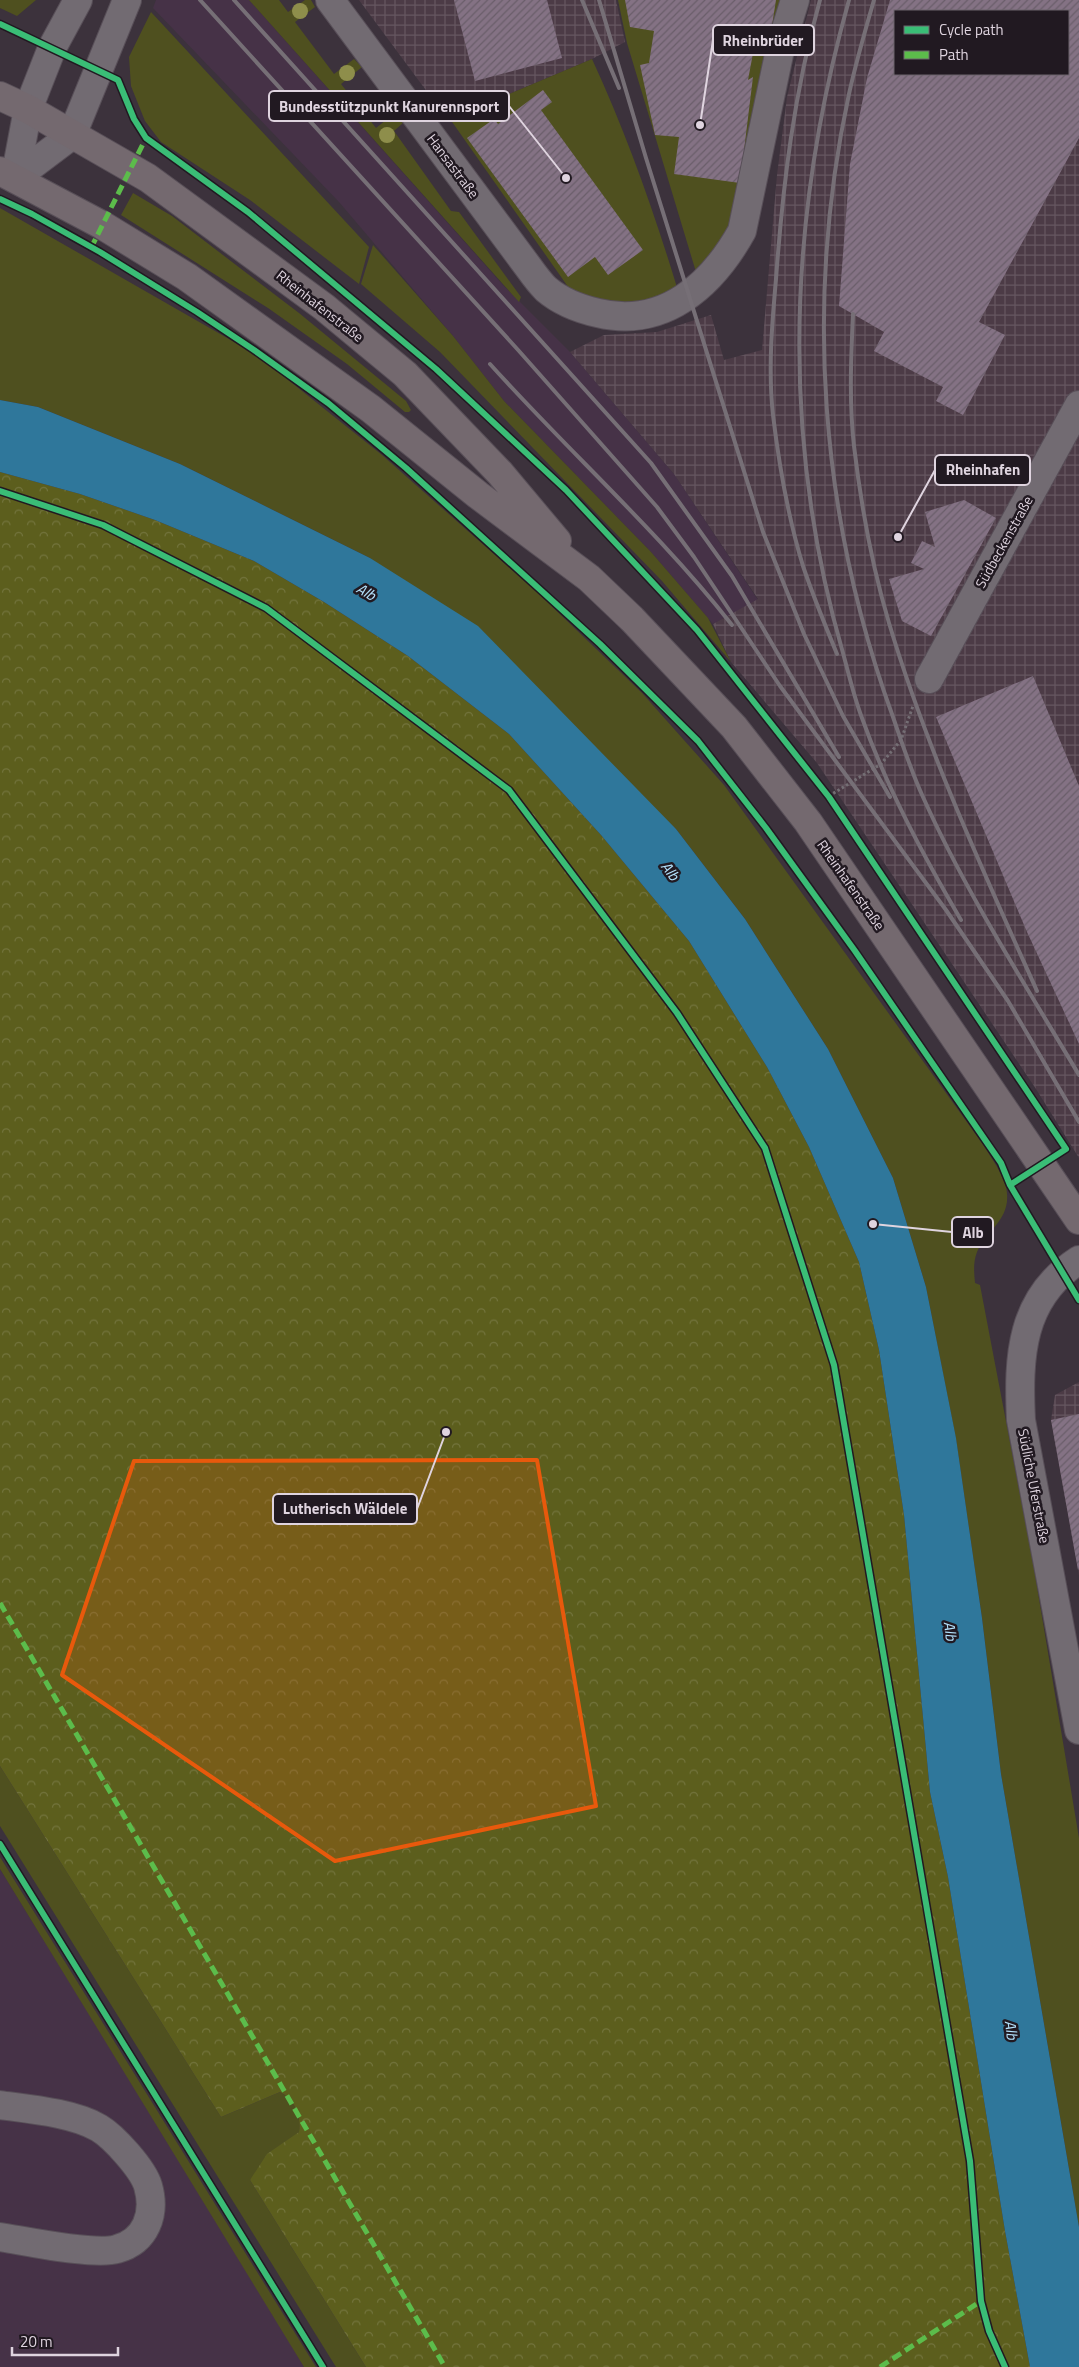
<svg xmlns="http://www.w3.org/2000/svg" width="1079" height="2367" font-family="'Titillium Web',sans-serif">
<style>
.built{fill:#463247}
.industrial{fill:url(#industrial-grid);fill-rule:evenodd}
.green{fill:#4f501f}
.forest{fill:url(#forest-crowns)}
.water{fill:#2f779b}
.building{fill:url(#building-hatch);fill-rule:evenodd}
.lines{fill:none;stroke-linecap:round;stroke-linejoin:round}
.minor-casing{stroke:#584f58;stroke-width:30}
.major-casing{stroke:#584f58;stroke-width:30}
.path{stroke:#746e74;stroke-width:3;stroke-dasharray:2.5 2.5;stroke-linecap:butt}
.minor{stroke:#726b72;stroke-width:28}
.major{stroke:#74696f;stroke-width:28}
.rail{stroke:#766f76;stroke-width:4}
.quiet{stroke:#5cbc4b;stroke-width:5;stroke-dasharray:10 5;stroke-linecap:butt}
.cycleway-casing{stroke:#211921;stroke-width:9}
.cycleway{stroke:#3abd76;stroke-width:6}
.tree{fill:#8e8e4b}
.marked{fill:#e8590c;fill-opacity:0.2;stroke:#e8590c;stroke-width:4;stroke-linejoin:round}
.labels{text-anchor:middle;stroke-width:5;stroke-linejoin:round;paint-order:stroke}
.street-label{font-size:14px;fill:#dfd4df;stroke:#211921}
.water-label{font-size:15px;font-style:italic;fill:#b5e3fd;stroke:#211921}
.leader{fill:none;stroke:#dfd4df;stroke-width:2}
.callout-dot{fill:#dfd4df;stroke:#211921;stroke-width:2}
.callout{fill:#211921;stroke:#dfd4df;stroke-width:2}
.callout-label{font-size:15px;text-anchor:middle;font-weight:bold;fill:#dfd4df}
</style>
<defs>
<pattern id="industrial-grid" width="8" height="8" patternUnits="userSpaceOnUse" patternTransform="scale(1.25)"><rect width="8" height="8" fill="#4c3b46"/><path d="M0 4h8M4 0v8" fill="none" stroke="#655660"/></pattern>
<pattern id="forest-crowns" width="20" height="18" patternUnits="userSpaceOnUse" patternTransform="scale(1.25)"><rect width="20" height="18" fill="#5c5e1d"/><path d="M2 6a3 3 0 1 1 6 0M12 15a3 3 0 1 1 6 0" fill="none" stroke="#73743d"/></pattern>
<pattern id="building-hatch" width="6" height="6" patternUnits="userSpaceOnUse" patternTransform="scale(1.25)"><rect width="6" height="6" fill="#847284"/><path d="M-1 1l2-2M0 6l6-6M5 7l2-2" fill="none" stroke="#6a5e6a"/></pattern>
</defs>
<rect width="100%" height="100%" fill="#3c323c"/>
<path class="built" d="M156,0h93l254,285 67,67 104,122 84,126 -45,24 -62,-72 -147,-151 -51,-65 -114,-134 -186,-194z
M0,1869l276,449 28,49h-304z"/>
<path class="industrial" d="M359,0h257l9,42 -33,17 -144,61z
M811,0h268v1158l-43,-69 -219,-326 -86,-101 -18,-38 45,-25 -84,-125 -104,-122 34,-17 53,-3 54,-17 13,45 38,-10 15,-175 10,-78zM895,11h173v63h-173z
M1079,1382v193l-28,-155 4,-25z"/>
<path class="green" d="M0,0h36l-19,16 -17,-8z
M249,0h30l9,12 17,-12h6l4,7 -20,15 39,52 20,-15 8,8 -21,17 35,44 20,-16 7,11 -9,8 57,80 8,1 62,85 -2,5z
M618,0h172l-51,222 -43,50 -69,-229z
M151,12l218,235 -10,37 -109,-84 -89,-58 -16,-21 -14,-35 -2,-29z
M592,59c35,76 63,155 87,235l-38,12 -63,-5 -128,-182z
M133,193l39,23 64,49 63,48 107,88 5,9 -2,2h-4l-58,-48 -79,-56 -147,-93z
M0,208l257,147 125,100 157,139 103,99 82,92 258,358c8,13 20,29 24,44 7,32 -19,42 -29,65 -4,10 -3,21 -2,31l5,2 53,278 46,275v389l-78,-453 -19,-156 -26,-179 -30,-152 -33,-109 -65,-129 -83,-130 -69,-90 -306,-271 -190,-94 -142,-57 -38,-7z
M373,245l80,91 51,65 147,151 57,66 23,44 -69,-81 -222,-229 -79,-68z
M0,1766l221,351 59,-25c15,8 21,23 19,40l-49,48 116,187h-30l-336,-541z
M0,1857l316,510h-12l-304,-498z"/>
<path class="forest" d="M0,472l80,22 75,26 99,41 70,41 84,54 101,78 92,101 88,106 78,126 42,80 50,115 20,88 25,165 26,277 18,85 57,354 25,136h-664l-116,-187 17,-26 32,-22c2,-17 -4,-32 -19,-40l-59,25 -221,-351z"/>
<path class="water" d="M0,400l38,7 142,57 190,94 108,68 198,203 69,90 83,130 65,129 33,109 30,151 26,180 19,156 78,453v140h-49l-25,-136 -57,-354 -18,-85 -26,-277 -25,-165 -20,-88 -50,-115 -42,-80 -78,-126 -88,-106 -92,-101 -101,-78 -84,-54 -70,-41 -99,-41 -75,-26 -80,-22z"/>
<path class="building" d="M454,0h93l15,58 -87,23z
M625,0h151l-8,51 -14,-3 -6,32 5,-3 -13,106 -66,-9 5,-37 -24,-2 -15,-70 9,-2 5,-32 -24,-4z
M890,0h189v138l-100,184 26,13 -42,80 -27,-14 7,-14 -69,-36 10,-19 -45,-26 11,-142 17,-86zM895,11h173v63h-173z
M543,90l9,12 -11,8 102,140 -35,25 -13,-18 -27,20 -101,-139 27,-19 4,5z
M964,500l32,18 -65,118 -29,-15 -13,-42 35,-10 -13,-6 11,-22 13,6 -10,-35z
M1033,676l46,110v258l-52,-112 -91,-215z
M1079,1414v155l-1,1 -27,-150z"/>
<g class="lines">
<defs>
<path id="minor" d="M330,0l199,268c5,7 11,15 17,21 14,12 34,20 52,24 66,16 114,-28 144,-82l39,-186 14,-45
M15,178l57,-43 55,-135
M15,178l13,-69 24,-61 26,-48
M929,679l150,-274
M1079,1260c-59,38 -61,97 -58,160l58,310
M0,2105c29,4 74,8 99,23 15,9 44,41 49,58 8,28 -2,55 -31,63 -22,7 -91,-8 -117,-12"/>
<path id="major" d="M0,96l28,13 120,69 176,129 81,67 95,99 57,68
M0,171l102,54 85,52 184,132 107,86 111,83 43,41 102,108 74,95 271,398"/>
</defs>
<use href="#minor" class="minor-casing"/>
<use href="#major" class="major-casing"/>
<path class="path" d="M829,796l52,-32 20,-24 12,-34"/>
<use href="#minor" class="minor"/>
<use href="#major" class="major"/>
<path class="rail" d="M200,0l319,351 138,156 37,50 86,129 166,224 62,91 71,121
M234,0l417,463 81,113 107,181
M582,0l37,88
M599,0l47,158 117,374 41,102 39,82 47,81
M820,0c-26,93 -37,183 -44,279 -4,45 -8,91 -3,136 6,50 15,102 30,151 10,30 22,59 34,88
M849,0c-61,217 -69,436 -6,653 6,22 11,44 19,65 25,70 61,137 99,202
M874,0c-9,31 -18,62 -25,94 -45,207 -29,423 44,623 9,26 18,54 30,80 43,96 102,187 156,278
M853,314c-2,43 -4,88 1,132 7,59 18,120 35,177 38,127 94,248 148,368
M490,364c79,88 169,168 242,261"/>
<path class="quiet" d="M91,248l55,-110
M0,1603l445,764
M880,2367l101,-66"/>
<defs>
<path id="cycleway" d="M0,24l118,56 16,39 12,19 102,74 188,157 130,121 131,140 132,167 237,352 -56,36
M0,199l32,15 68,38 97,60 57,38 74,53 78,65 194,176 98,97 68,87 89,123 146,212 9,22 69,115
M0,491l103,34 163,83 243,182 168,223 88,135 69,217 136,796 11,140 8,30 16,36
M0,1844l323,523"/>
</defs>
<use href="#cycleway" class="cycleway-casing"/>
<use href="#cycleway" class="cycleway"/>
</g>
<g class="tree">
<circle cx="300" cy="11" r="8"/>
<circle cx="347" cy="73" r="8"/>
<circle cx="387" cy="135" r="8"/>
</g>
<path class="marked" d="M537,1460l59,346 -261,55 -273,-186 72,-214z"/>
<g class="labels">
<g class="street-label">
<text transform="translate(453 166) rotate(53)" y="5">Hansastraße</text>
<text transform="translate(320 306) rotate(38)" y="5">Rheinhafenstraße</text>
<text transform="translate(1004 542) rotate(-61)" y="5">Südbeckenstraße</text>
<text transform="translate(851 885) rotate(55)" y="5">Rheinhafenstraße</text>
<text transform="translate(1034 1486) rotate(79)" y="5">Südliche Uferstraße</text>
</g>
<g class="water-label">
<text transform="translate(366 592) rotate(31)" y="5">Alb</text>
<text transform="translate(670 871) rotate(52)" y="5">Alb</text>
<text transform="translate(950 1631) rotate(82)" y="5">Alb</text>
<text transform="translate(1011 2030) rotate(82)" y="5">Alb</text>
</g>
</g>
<path class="leader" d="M700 125L713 40M566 178L509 106M898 537L935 470M873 1224L952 1232M446 1432L417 1509"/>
<g class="callout-dot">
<circle cx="700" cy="125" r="5"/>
<circle cx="566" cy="178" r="5"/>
<circle cx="898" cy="537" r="5"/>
<circle cx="873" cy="1224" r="5"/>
<circle cx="446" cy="1432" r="5"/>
</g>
<g class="callout">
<rect x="713" y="25" width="101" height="30" rx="5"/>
<rect x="269" y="91" width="240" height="30" rx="5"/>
<rect x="935" y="455" width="95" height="30" rx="5"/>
<rect x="952" y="1217" width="41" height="30" rx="5"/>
<rect x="273" y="1494" width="144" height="30" rx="5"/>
</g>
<g class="callout-label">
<text x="763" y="46">Rheinbrüder</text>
<text x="389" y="112">Bundesstützpunkt Kanurennsport</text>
<text x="983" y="475">Rheinhafen</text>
<text x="973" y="1238">Alb</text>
<text x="345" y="1514">Lutherisch Wäldele</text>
</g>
<rect x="894" y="10" width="175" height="65" fill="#211921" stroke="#6d646d"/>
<rect x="904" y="26" width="25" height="8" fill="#3abd76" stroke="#6d646d"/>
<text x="939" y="35" font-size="15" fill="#dfd4df">Cycle path</text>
<rect x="904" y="51" width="25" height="8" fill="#5cbc4b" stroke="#6d646d"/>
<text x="939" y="60" font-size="15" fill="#dfd4df">Path</text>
<path d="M12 2347v8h106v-8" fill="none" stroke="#dfd4df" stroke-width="2.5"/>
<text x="20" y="2347" font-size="15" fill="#dfd4df" stroke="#211921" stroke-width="4" paint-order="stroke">20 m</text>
</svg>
